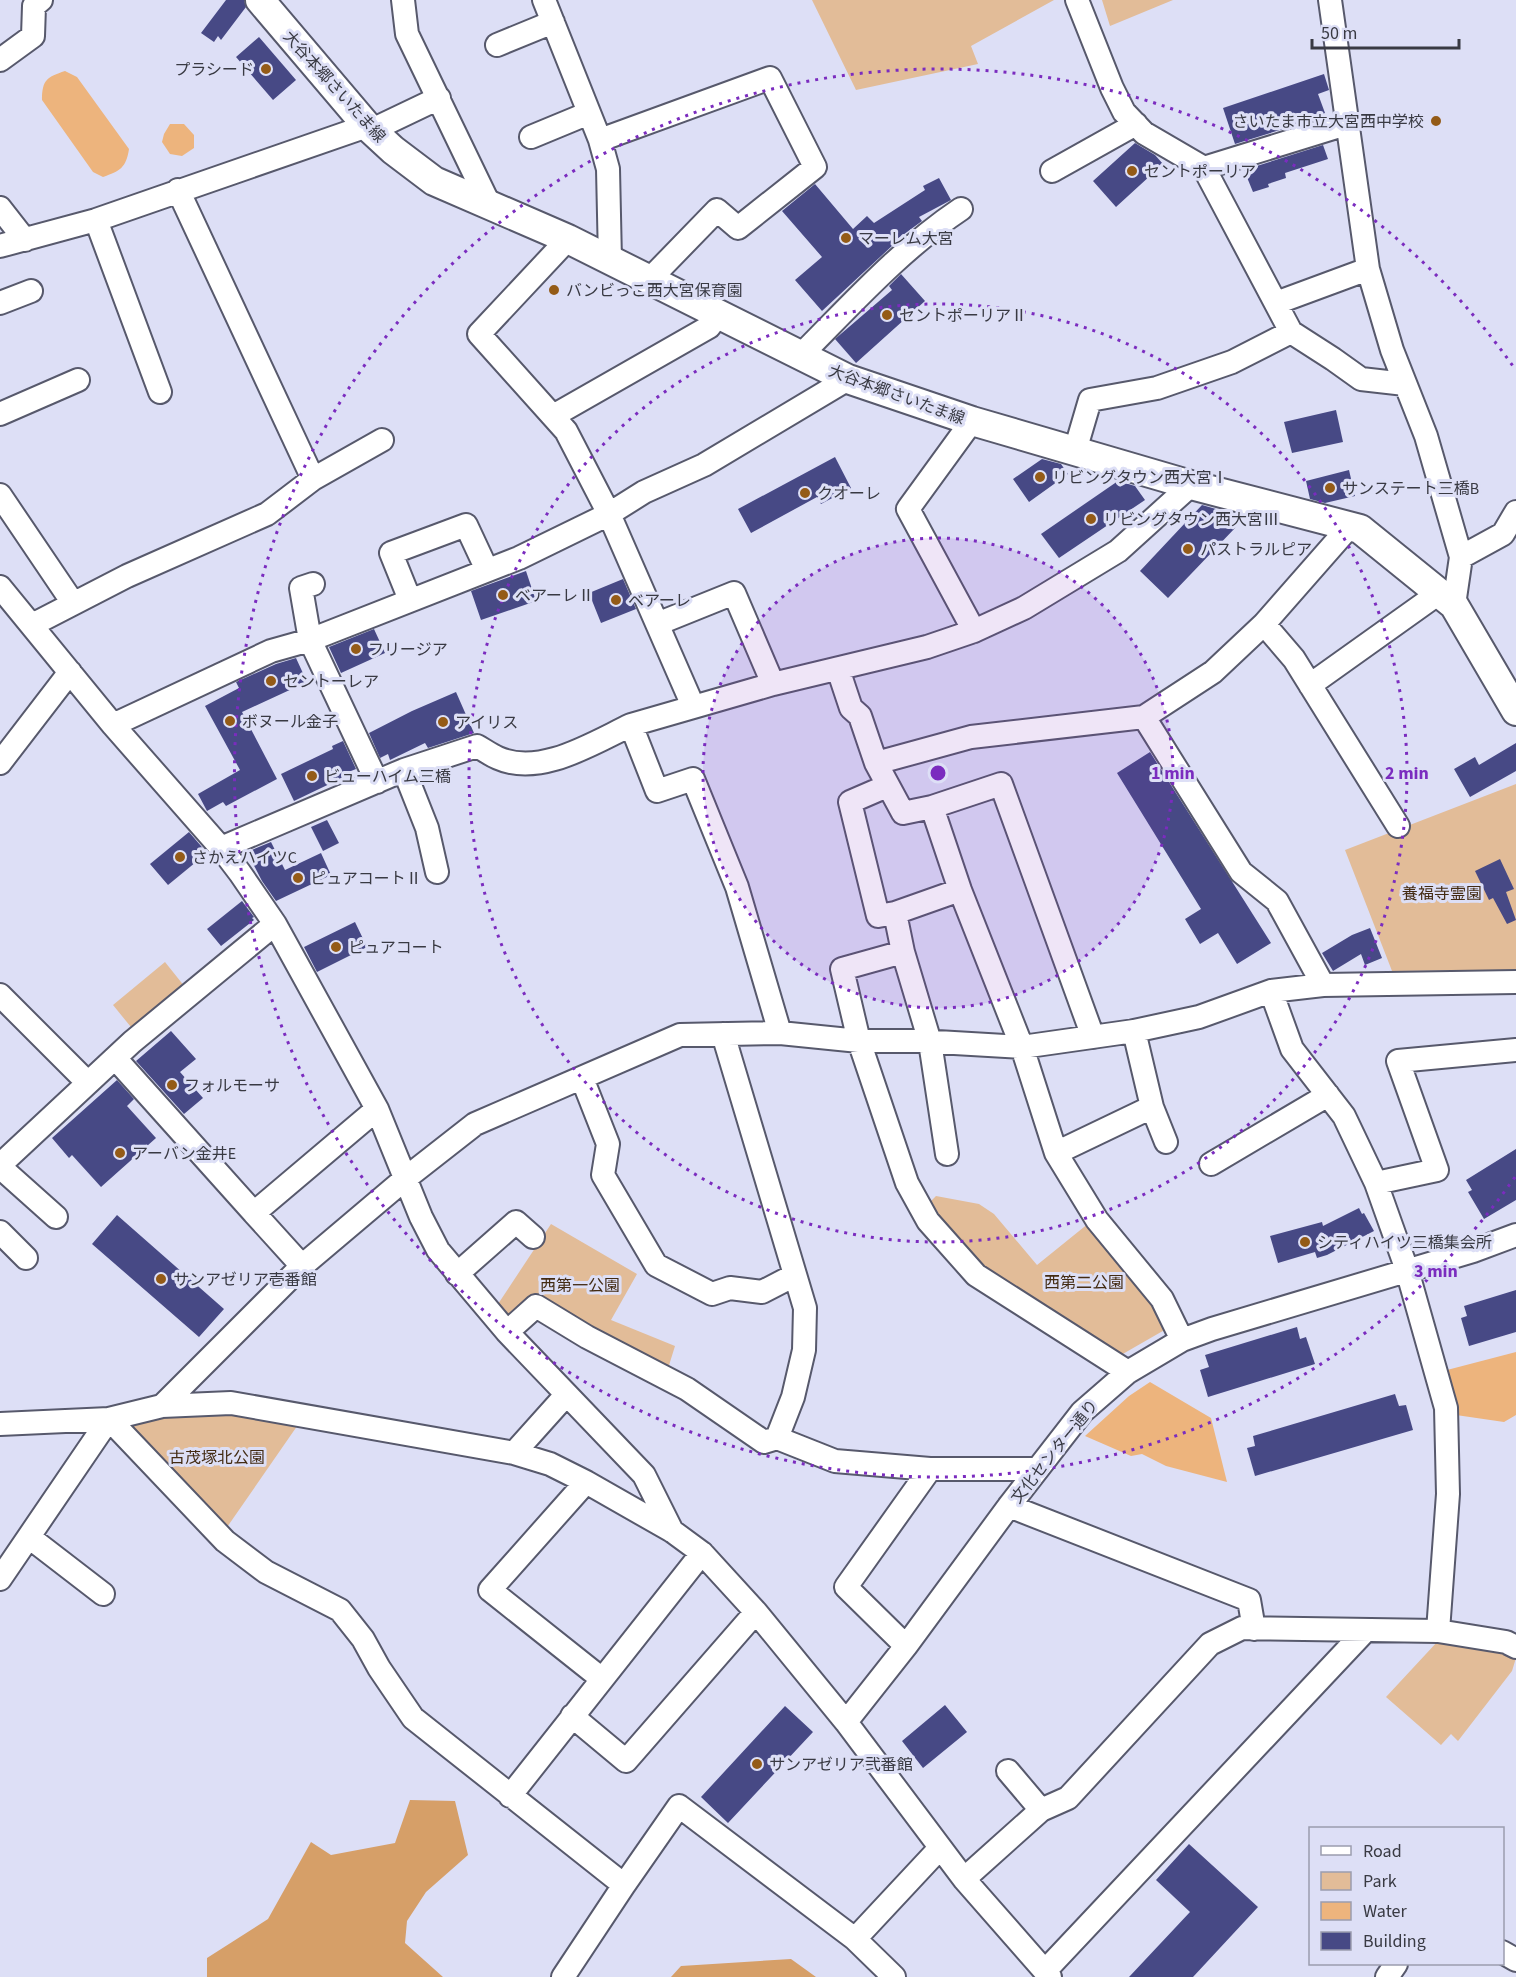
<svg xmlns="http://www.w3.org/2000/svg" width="1516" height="1977" font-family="'Source Sans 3','Noto Sans JP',sans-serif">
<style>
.green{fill:#e2bc98}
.forest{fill:#d69f68}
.water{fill:#edb47d}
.building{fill:#474985}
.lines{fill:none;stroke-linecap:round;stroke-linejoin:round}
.minor-casing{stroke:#57596c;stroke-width:26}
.major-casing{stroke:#57596c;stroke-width:32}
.minor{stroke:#fff;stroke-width:22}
.major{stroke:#fff;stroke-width:28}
.ring{fill:none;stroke:#7b2cbf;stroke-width:3;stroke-dasharray:3 6}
.poi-dot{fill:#945b17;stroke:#dddff6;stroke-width:2}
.labels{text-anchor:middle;stroke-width:6;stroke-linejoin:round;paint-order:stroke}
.poi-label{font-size:16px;fill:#393a43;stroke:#dddff6;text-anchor:start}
.street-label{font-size:16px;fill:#393a43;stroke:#dddff6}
.park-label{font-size:16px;fill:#432b13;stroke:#dddff6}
.centre{fill:#7b2cbf;stroke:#dddff6;stroke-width:3}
.ring-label{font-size:18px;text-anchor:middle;font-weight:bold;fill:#7b2cbf;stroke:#dddff6;stroke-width:6;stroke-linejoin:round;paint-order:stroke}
</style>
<rect width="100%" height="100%" fill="#dddff6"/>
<path class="green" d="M812,0h242l-83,46 7,18 -122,26z
M1102,0h71l-63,26z
M1516,784v186l-124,1 -47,-121z
M165,962l20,25 -50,45 -22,-27z
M936,1196l43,8 15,10 43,51 52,-42 69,81 10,24 -47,27 -139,-86 -56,-63z
M551,1224l86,50 -26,46 64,26 -9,29 -131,-73 -23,18 -14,-16z
M230,1407l72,12 -79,114 -106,-110z
M1438,1641l56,6 22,11 -4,13 -54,70 -7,-7 -10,11 -55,-48z"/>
<path class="forest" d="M410,1800l45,1 13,54 -42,37 -19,29 -2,22 38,34h-236v-19l61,-39 43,-77 20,13 64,-12z
M791,1959l25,18h-145l10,-11z"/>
<path class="water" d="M65,71l12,6 52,72c-3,19 -9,22 -26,28l-10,-5 -51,-72c0,-20 5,-23 23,-29z
M170,124h14l10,11v13l-12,8 -12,-2 -8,-12 2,-8z
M1516,1352v63l-12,7 -48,-7 -9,-45z
M1150,1382l61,36 16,64 -61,-16 -24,-12 -11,2 -46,-20 44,-40z"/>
<path class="building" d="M226,0h18l2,7 -25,33 -3,-4 -4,6 -13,-9z
M259,37l37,43 -23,20 -37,-43z
M1324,74l5,16 -11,4 7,19 -11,4 1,2 -80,25 -12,-36z
M1135,143l20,12 8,9 -47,43 -23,-26z
M1323,145l5,14 -43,14 1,5 -18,6 1,3 -16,5 -9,-22z
M939,178l12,22 -32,17 3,4 -30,22 1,2 -71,66 -27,-31 27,-23 -40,-46 33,-27 38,45 14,-13 7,7 51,-33 -2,-4z
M901,274l24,27 -69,62 -21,-24 57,-49 -3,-4z
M1336,410l7,32 -51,11 -8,-31z
M835,457l16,31 -30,16 -4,-7 -66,36 -13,-24z
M1042,459l19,5 7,10 -39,28 -16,-23z
M1349,470l6,26 -30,7 -15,-4 -4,-18z
M1118,481l17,5 10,14 -86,58 -18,-24z
M1202,505l14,4 20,18 -68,71 -28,-27z
M526,571l10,30 -55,19 -10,-29z
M623,579l13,30 -35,14 -12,-30z
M374,629l11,24 -44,20 -12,-26z
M296,658l11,24 -65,30 35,67 -51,27 -3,-4 -16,9 -9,-17 42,-24 -35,-64 34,-18 -3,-6 40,-18z
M456,692l18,41 -46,15 -3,-5 -35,17 -2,-6 -8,4 -11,-25 43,-22z
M343,741l13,28 -15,6 1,3 -48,23 -13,-27 52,-25 -1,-3z
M1516,743v28l-46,26 -16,-28 21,-12 4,8z
M1150,752l121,191 -34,21 -19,-31 -18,11 -15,-25 16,-10 -84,-136z
M327,820l12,23 -16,8 -12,-24z
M189,832l18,21 -39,32 -18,-21z
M271,842l14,28 36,-17 10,22 -55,26 -14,-20 -15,-29z
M1500,859l14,30 -8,3 10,28 -9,4 -14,-26 -4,2 -14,-29z
M242,901l12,16 -2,1 2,2 -33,26 -14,-17z
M355,922l12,25 -50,25 -13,-25z
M1370,928l12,30 -17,7 -4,-11 -28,17 -11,-18 30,-18z
M171,1031l25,28 -16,13 23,26 -19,16 -48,-53z
M117,1080l17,19 -7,7 29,32 -55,49 -29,-32 -3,3 -17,-20z
M1516,1149v51l-32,19 -16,-27 4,-2 -6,-10z
M1359,1208l3,6 2,-1 10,18 -47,24 -10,3 -2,-6 -37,11 -8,-27 52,-14 1,4z
M117,1215l107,94 -25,28 -107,-93z
M1516,1290v42l-47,14 -8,-28 6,-2 -3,-10z
M1297,1327l3,12 6,-2 9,27 -107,33 -8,-27 9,-3 -4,-12z
M1395,1394l4,12 7,-1 7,25 -158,46 -8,-28 8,-2 -2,-10z
M945,1705l22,27 -44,36 -21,-27z
M785,1706l28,26 -85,91 -27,-26z
M1189,1844l69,63 -65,70h-64l61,-65 -34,-32z"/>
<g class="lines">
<defs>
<path id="minor" d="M403,0l4,34 83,172
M544,0l56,140 8,29 2,91
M1077,0l35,88 12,24 20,21 60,35 87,164 42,27 28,20 44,5
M1330,0l38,269 24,81 34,86 35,121 -7,48
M497,45l56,-23
M0,60l33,-24 1,-30 7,-6
M372,130l67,-32
M531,137l58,-24
M600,140l170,-62 45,89 -77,61 -21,-18 -67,69
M1204,168l142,-44
M1052,171l84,-47
M178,190l135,289
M0,208l25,32
M96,220l64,172
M568,239l-89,95 87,97 43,83 84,192
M0,246l96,-26 271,-94
M0,303l31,-12
M1276,303l92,-34
M800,356c51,-51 101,-107 161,-147
M0,414l78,-34
M553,416l156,-89 10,-13
M972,421l-64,88 66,122
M1075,451l15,-51 67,-12 75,-26 59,-30
M0,495l73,108
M1461,557l42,-23 13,-22
M313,584l-12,4 9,52 67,142
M0,587l113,138 108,123 19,25 35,51 102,185 44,108 17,33 69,82 137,143 28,56
M410,600l-19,-47 75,-28 21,45
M657,624l77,-31 39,91
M1264,624l30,35 104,167
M32,625l95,-49 140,-62 46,-35 69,-39
M838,669l13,39 9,8 16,47 27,50 29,-6 28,83 62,157 34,106 41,67 65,79 20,41
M1310,685l129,-92
M1144,717l69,-45 51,-48 86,-98
M113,725l158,-74 39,-11 209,-82 90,-44 35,-22 60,-27 144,-86
M631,725l142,-41 154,-37 47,-16 50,-23 94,-57 73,-66
M0,763l70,-91
M876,763l95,-26 173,-20 97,155 36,29 46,84
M404,770l23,58 10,44
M887,786l-37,16 28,114 17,-3 8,39 27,90 17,112
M932,807l69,-23 92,253
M221,848l183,-78 73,-24c7,4 14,9 21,12 42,19 95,-15 133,-33l26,66 36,-12 44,108 43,146
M895,913l65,-23
M903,952l-61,17 17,72 48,142 21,38 48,54 152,97
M1271,991l21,58 52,67 32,67 31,87 39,138 2,86 -10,137
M0,995l88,88
M1134,1031l18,76 14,35
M723,1034l82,274 -1,42 -11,47 -16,41 58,23 95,8h107
M115,1058l139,155
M582,1078l26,66 -5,31 53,90 56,29 18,-6 32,4 33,-17
M1056,1153l96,-46
M1211,1164l117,-69
M0,1165l132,-123 143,-118
M0,1167l56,50
M1376,1183l61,-13 -39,-109 118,-11
M0,1232l26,26
M302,1266l-48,-53 123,-104
M457,1274l59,-52 17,15
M507,1332l29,-26 51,31 100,52 77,53 13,-4
M162,1406l140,-140 104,-88 69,-54 205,-89 100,-2 79,8h61l102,6 112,-16 65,-14 72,-26 52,-6 193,-3
M0,1424l109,-5 53,-13 69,-3 283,50 36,11 36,18 86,49 30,22 54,59 90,110 118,157 86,98
M514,1453l52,-58
M586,1482l-96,108 112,89
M1009,1506l240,94 5,29
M29,1537l74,57
M0,1579l109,-160 116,122 41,31 74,38 23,29 16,29 34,50 211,167
M906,1646l-60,-59 84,-118
M572,1716l54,45 130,-149
M846,1722l60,-76 103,-140 73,-94 46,-40 54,-32 30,-11 261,-78 43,-16
M1008,1771l33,39
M510,1796l192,-243
M964,1879l77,-69 27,-12 142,-154 32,-16 196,3 68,11 10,5
M855,1939l84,-90
M1502,1952l14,8
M1045,1971l320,-340
M563,1977l61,-92 55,-79 176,133 39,38
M1387,1977l9,-13"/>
<path id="major" d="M260,0l107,126 26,24 41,31 134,58 280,140 124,42 219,64 169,44 94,76 62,106"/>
</defs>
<use href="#minor" class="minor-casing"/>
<use href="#major" class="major-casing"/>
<use href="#minor" class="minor"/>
<use href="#major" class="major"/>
</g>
<circle cx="938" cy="773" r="235" fill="#7b2cbf" fill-opacity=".12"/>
<g class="ring">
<circle cx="938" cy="773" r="235"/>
<circle cx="938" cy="773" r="469"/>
<path d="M1515 1177A704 704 0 1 1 1515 369"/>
</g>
<g class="poi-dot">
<circle cx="266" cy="69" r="6"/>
<circle cx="1436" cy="121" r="6"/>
<circle cx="1132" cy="171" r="6"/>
<circle cx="846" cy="238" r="6"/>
<circle cx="554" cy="290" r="6"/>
<circle cx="887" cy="315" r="6"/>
<circle cx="1040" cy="477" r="6"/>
<circle cx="1330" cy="488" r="6"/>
<circle cx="805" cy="493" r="6"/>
<circle cx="1091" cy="519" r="6"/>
<circle cx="1188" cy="549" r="6"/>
<circle cx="503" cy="595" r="6"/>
<circle cx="616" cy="600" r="6"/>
<circle cx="356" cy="649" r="6"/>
<circle cx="271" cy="681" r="6"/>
<circle cx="230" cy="721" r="6"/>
<circle cx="443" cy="722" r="6"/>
<circle cx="312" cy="776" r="6"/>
<circle cx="180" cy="857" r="6"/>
<circle cx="298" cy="878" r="6"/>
<circle cx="336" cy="947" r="6"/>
<circle cx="172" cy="1085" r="6"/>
<circle cx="120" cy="1153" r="6"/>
<circle cx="1305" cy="1242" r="6"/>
<circle cx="161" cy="1279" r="6"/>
<circle cx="757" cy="1764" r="6"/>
</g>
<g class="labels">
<g class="poi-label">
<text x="254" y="75" text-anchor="end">プラシード</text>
<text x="1424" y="127" text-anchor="end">さいたま市立大宮西中学校</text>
<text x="1144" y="177">セントポーリア</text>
<text x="858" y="244">マーレム大宮</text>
<text x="566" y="296">バンビっこ西大宮保育園</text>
<text x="899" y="321">セントポーリアⅡ</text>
<text x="1052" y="483">リビングタウン西大宮Ⅰ</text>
<text x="1342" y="494">サンステート三橋B</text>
<text x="817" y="499">クオーレ</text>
<text x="1103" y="525">リビングタウン西大宮Ⅲ</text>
<text x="1200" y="555">パストラルピア</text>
<text x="515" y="601">ベアーレⅡ</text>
<text x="628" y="606">ベアーレ</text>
<text x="368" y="655">フリージア</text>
<text x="283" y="687">セントーレア</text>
<text x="242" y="727">ボヌール金子</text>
<text x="455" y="728">アイリス</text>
<text x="324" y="782">ビューハイム三橋</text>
<text x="192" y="863">さかえハイツC</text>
<text x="310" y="884">ピュアコートⅡ</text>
<text x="348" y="953">ピュアコート</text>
<text x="184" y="1091">フォルモーサ</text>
<text x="132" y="1159">アーバン金井E</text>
<text x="1317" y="1248">シティハイツ三橋集会所</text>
<text x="173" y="1285">サンアゼリア壱番館</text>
<text x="769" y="1770">サンアゼリア弐番館</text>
</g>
<g class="street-label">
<text transform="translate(335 86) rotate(48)" y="6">大谷本郷さいたま線</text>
<text transform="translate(897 394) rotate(20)" y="6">大谷本郷さいたま線</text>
<text transform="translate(1054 1451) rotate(-51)" y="6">文化センター通り</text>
</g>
<g class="park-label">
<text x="1442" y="899">養福寺霊園</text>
<text x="1084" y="1288">西第二公園</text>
<text x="580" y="1291">西第一公園</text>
<text x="217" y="1463">古茂塚北公園</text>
</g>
</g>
<circle cx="938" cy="773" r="9" class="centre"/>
<g class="ring-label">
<text x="1173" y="779">1 min</text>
<text x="1407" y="779">2 min</text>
<text x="1436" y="1277">3 min</text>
</g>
<rect x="1309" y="1827" width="195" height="138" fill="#dddff6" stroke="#9b9dae" stroke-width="1.5"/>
<rect x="1321" y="1846" width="30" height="9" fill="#ffffff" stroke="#9b9dae" stroke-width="1.5"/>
<text x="1363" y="1857" font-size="18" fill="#393a43">Road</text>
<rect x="1321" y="1872" width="30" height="18" fill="#e2bc98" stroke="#9b9dae" stroke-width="1.5"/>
<text x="1363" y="1887" font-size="18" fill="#393a43">Park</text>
<rect x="1321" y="1902" width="30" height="18" fill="#edb47d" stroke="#9b9dae" stroke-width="1.5"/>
<text x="1363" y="1917" font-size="18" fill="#393a43">Water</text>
<rect x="1321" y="1932" width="30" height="18" fill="#474985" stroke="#9b9dae" stroke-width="1.5"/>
<text x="1363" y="1947" font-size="18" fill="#393a43">Building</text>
<path d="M1312 39v9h147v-9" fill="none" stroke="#393a43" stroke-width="3"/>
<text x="1321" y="39" font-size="18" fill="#393a43" stroke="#dddff6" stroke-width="4.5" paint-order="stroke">50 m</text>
</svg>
